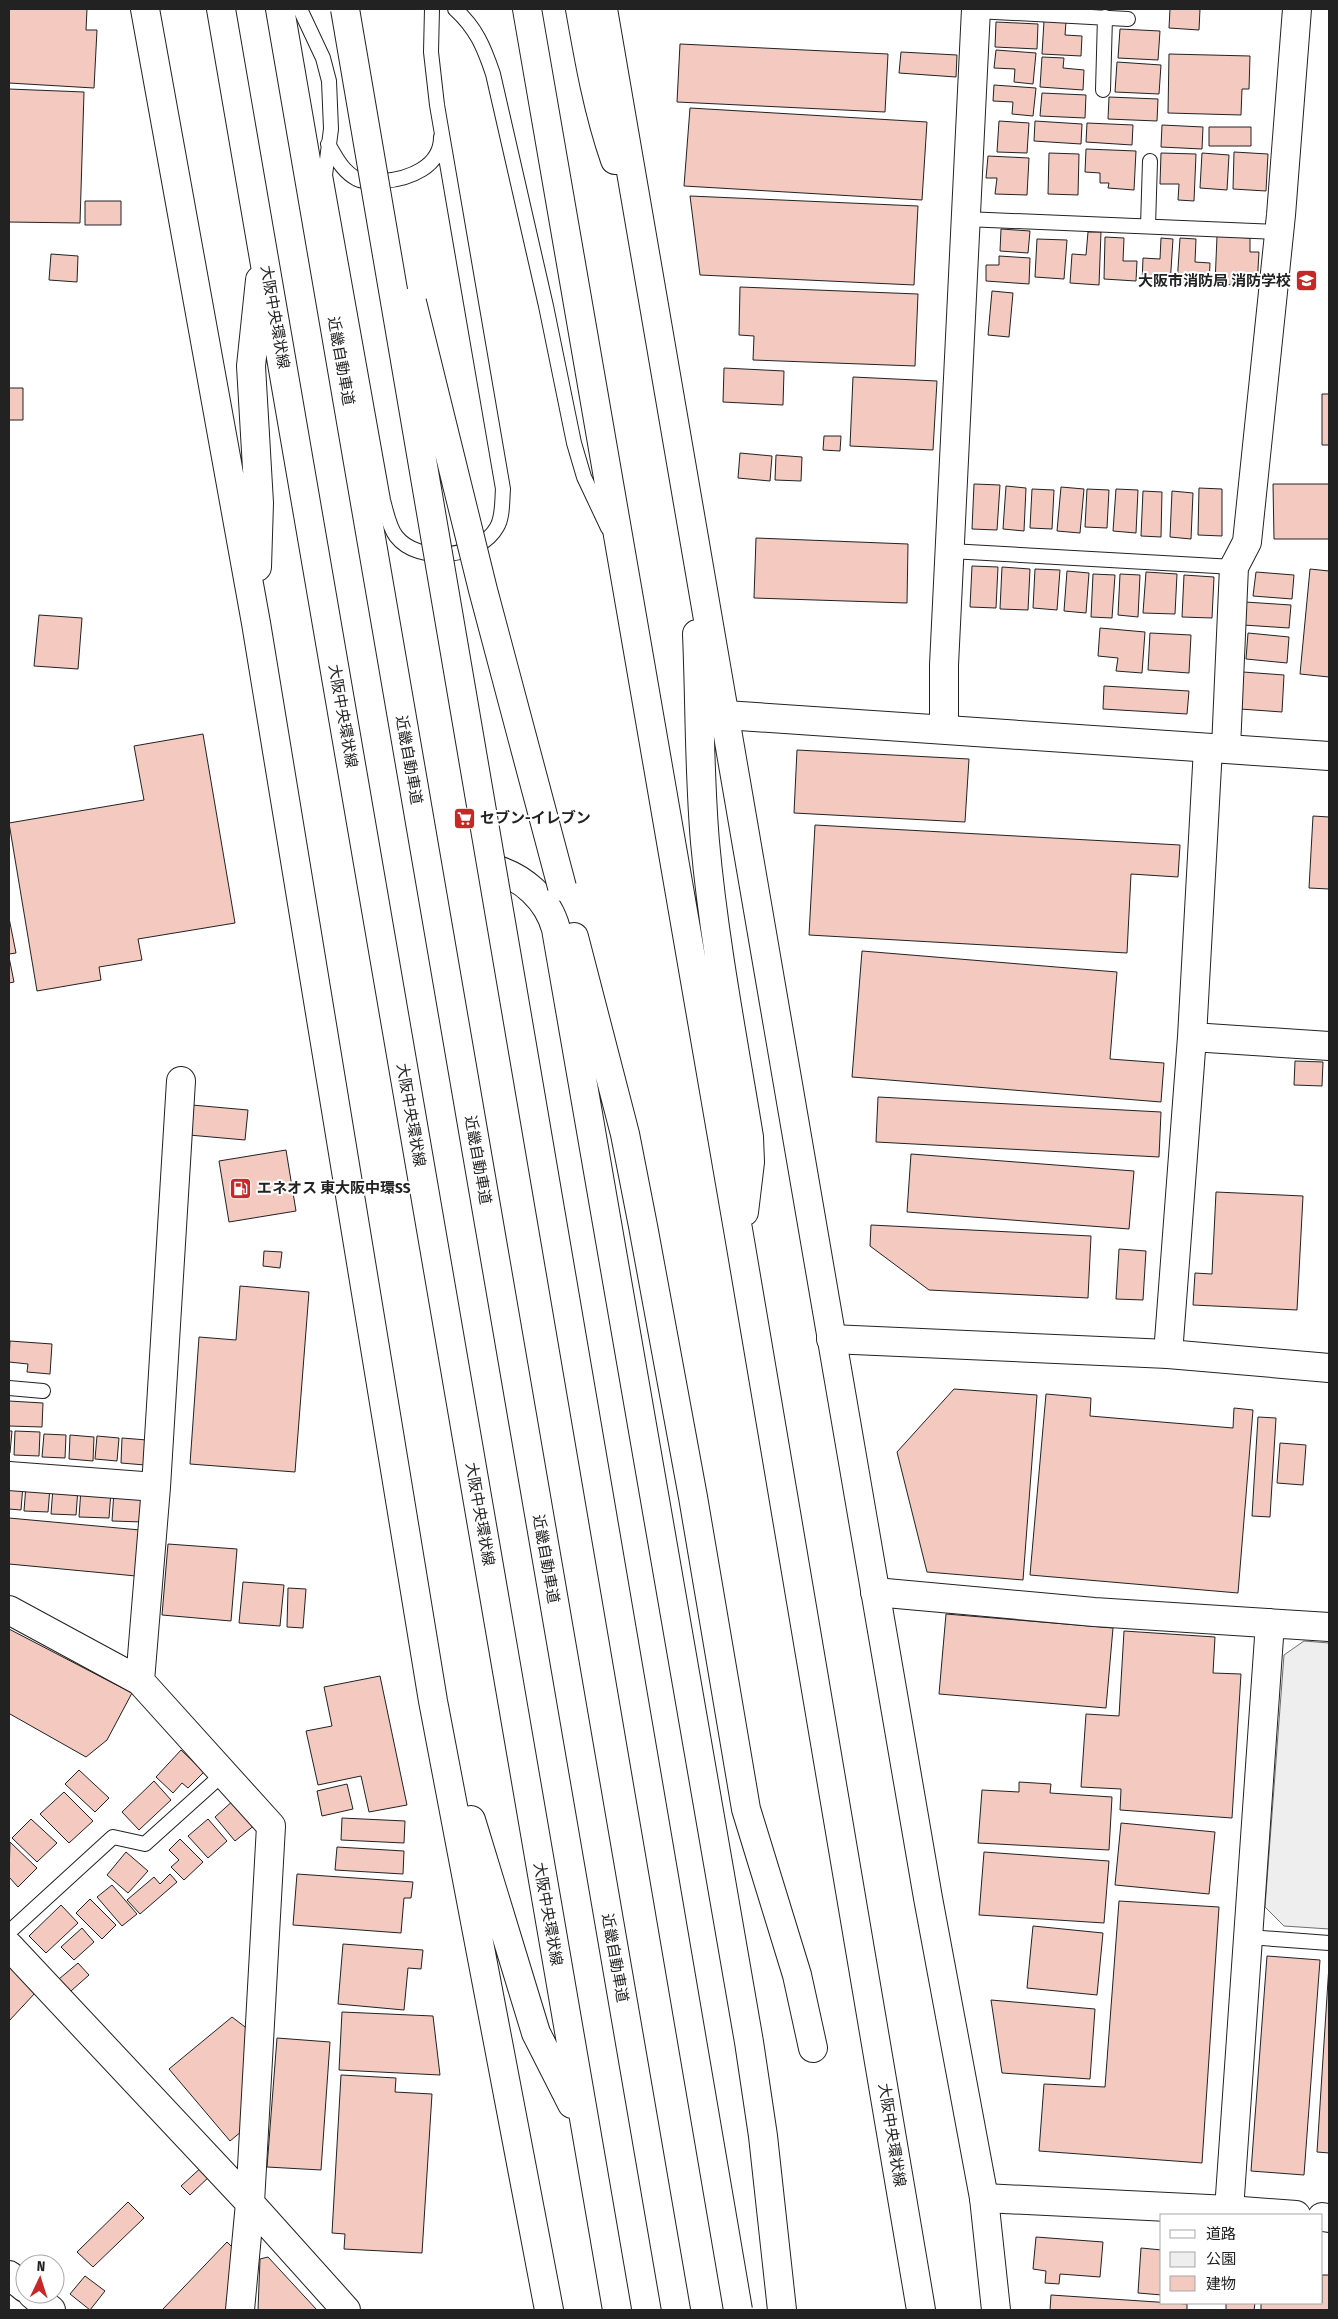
<svg xmlns="http://www.w3.org/2000/svg" width="1338" height="2319" font-family="'Fira Sans Condensed','Noto Sans JP',sans-serif">
<style>
.green{fill:#eee;stroke:#6f6f6f}
.building{fill:#f3c9c0;stroke:#222}
.lines{fill:none;stroke-linecap:round;stroke-linejoin:round}
.lane-casing{stroke:#222;stroke-width:16}
.street-casing{stroke:#222;stroke-width:30}
.secondary-casing{stroke:#222;stroke-width:30}
.primary-casing{stroke:#222;stroke-width:30}
.highway-casing{stroke:#222;stroke-width:30}
.lane{stroke:#fff;stroke-width:14}
.street{stroke:#fff;stroke-width:28}
.secondary{stroke:#fff;stroke-width:28}
.primary{stroke:#fff;stroke-width:28}
.highway{stroke:#fff;stroke-width:28}
.highway-bridge-casing{stroke:#222;stroke-width:30;stroke-linecap:butt}
.highway-bridge{stroke:#fff;stroke-width:28}
.labels{text-anchor:middle;stroke-width:4;stroke-linejoin:round;paint-order:stroke}
.poi-label{font-size:15px;font-weight:bold;fill:#222;stroke:#fff;text-anchor:start}
.street-label{font-size:15px;fill:#222;stroke:#fff}
</style>
<rect width="100%" height="100%" fill="#fff"/>
<path class="green" d="M1304,1641l25,2v286l-45,-3 -19,-19 19,-252z"/>
<path class="building" d="M9,9h78l-1,21h11l-3,58 -85,-5z
M1170,9h30l-1,21 -30,-2z
M1044,21l22,1 -1,13 17,1 -1,20 -39,-2z
M996,22l42,2 -1,25 -42,-2z
M1120,29l40,2 -2,29 -40,-2z
M680,44l208,10 -3,58 -208,-10z
M996,50l40,3 -3,31 -19,-2 1,-13 -21,-1z
M901,52l56,3 -1,22 -57,-4z
M1169,54l81,2 -1,33h-7l-1,26 -73,-2z
M1042,57l22,1 -1,10 21,2 -1,20 -43,-3z
M1117,62l44,3 -2,29 -44,-2z
M994,85l42,3 -3,28 -21,-2 1,-12 -20,-1z
M9,89l75,3 -4,131 -71,-1z
M1042,93l44,2 -1,23 -45,-2z
M1109,97l49,2 -1,22 -49,-2z
M690,108l237,14 -5,78 -238,-14z
M999,121l30,2 -2,30 -30,-1z
M1035,121l47,3 -1,20 -47,-3z
M1087,123l46,2 -1,20 -46,-3z
M1162,125l41,2 -1,22 -41,-2z
M1209,127h42v19h-42z
M1086,149l50,2 -2,39 -26,-2 1,-5h-9v-10l-15,-1z
M1234,152l34,2 -2,37 -33,-2z
M1049,153l30,1 -1,41 -30,-1z
M1161,153l35,1 -2,47 -16,-1 1,-16h-19z
M1202,153l27,2 -2,35 -27,-2z
M988,156l41,2 -2,37 -32,-1 2,-16h-11z
M690,196l228,10 -4,79 -214,-10z
M85,201h36v24h-36z
M1001,229l29,2 -2,22 -28,-2z
M1088,232h13l-2,53 -29,-2 2,-29 14,1z
M1217,236l33,2v14h9l-2,34 -42,-2z
M1105,237l19,1 -1,23h14l-1,20 -32,-2z
M1161,238l12,1 -3,46 -28,-2 1,-25 17,1z
M1180,238l16,1 -1,23 15,1 -1,23 -32,-2z
M1037,239l30,1 -3,39 -29,-2z
M51,254l27,2 -1,26 -28,-2z
M999,256l31,2 -1,26 -43,-3v-16h13z
M740,287l178,7 -3,72 -162,-6 1,-24 -15,-1z
M992,291l21,2 -4,44 -21,-2z
M724,368l60,3 -1,34 -60,-3z
M853,377l84,4 -4,69 -83,-4z
M9,388h14v32h-14z
M1322,394h7v51h-7z
M824,436h17l-1,15 -17,-1z
M740,453l32,3 -2,25 -32,-3z
M776,455l26,2 -1,24 -26,-1z
M974,484l26,1 -3,45 -25,-1z
M1273,484h56v55h-55z
M1006,486l20,2 -2,43 -21,-2z
M1061,487l23,2 -4,44 -23,-2z
M1199,488l23,1v47l-24,-1z
M1032,489l22,1 -2,39 -22,-1z
M1087,489l22,1 -2,38 -22,-1z
M1116,489l22,1 -2,43 -23,-2z
M1143,491l19,1 -1,45 -20,-1z
M1172,491l21,2 -2,46 -21,-2z
M756,538l152,6 -1,59 -153,-5z
M972,566l26,1 -2,41 -26,-1z
M1002,567l28,2 -2,41 -28,-1z
M1035,569l25,1 -3,40 -24,-2z
M1310,569l19,2v106l-29,-3z
M1067,571l22,2 -3,40 -22,-2z
M1146,572l31,2 -2,40 -32,-1z
M1256,572l38,3 -2,24 -39,-3z
M1093,574l22,1 -3,43 -21,-1z
M1120,574l20,1 -2,42 -20,-2z
M1184,575l30,2 -2,41 -30,-1z
M1245,602l46,3 -2,23 -46,-3z
M39,615l43,3 -4,51 -44,-3z
M1100,628l45,4 -3,41 -26,-2 2,-13 -20,-2z
M1150,633l41,2 -2,38 -41,-3z
M1248,633l41,4 -2,26 -41,-4z
M1243,672l41,3 -2,37 -42,-3z
M1104,686l85,5 -2,23 -84,-5z
M203,734l32,189 -97,16 4,21 -43,7 2,13 -64,11 -28,-168 135,-23 -10,-54z
M797,750l172,9 -4,63 -171,-9z
M1313,816l16,1v72l-20,-1z
M815,825l365,20 -2,32 -47,-3 -4,79 -318,-18z
M9,918l7,35 -7,1z
M862,951l255,21 -7,87 54,4 -3,39 -309,-25z
M9,957l5,25 -5,1z
M1295,1061l28,1 -1,24 -28,-1z
M878,1097l283,15 -2,45 -283,-15z
M192,1105l56,5 -3,30 -56,-5z
M286,1150l10,61 -67,11 -10,-61z
M911,1154l223,17 -5,58 -222,-17z
M1216,1192l87,4 -6,114 -104,-5 2,-32 17,1z
M871,1225l220,11 -3,62 -159,-8 -59,-44z
M1119,1249l27,2 -3,49 -27,-1z
M264,1251l18,1 -2,16 -17,-2z
M240,1286l69,6 -14,180 -105,-8 9,-127 37,3z
M10,1341l42,3 -2,30 -23,-2 1,-8 -19,-2z
M954,1389l83,6 -14,185 -96,-8 -30,-120z
M1046,1394l45,4 -1,18 143,12 1,-20 19,2 -15,183 -208,-18z
M9,1401l34,2 -1,24 -33,-1z
M1258,1417l18,1 -6,99 -18,-1z
M9,1431h3l-2,22h-1z
M15,1431l25,1 -1,24 -25,-1z
M44,1434l22,1 -1,23 -23,-1z
M70,1435l24,2 -1,24 -24,-2z
M97,1436l22,2 -2,23 -22,-2z
M122,1438l25,2 -2,25 -24,-2z
M1280,1443l26,2 -3,40 -26,-2z
M9,1484l14,1 -2,25 -12,-1z
M26,1485l24,2 -2,25 -24,-1z
M53,1488l25,1 -2,26 -25,-1z
M81,1489l30,2 -2,27 -30,-1z
M114,1491l31,2 -2,29 -31,-1z
M9,1518l131,12 -4,46 -127,-12z
M168,1544l69,5 -6,72 -69,-6z
M243,1582l41,3 -4,41 -41,-3z
M288,1588l18,1 -3,39 -16,-1z
M946,1614l167,14 -7,80 -167,-14z
M9,1629l123,64 -25,47 -21,17 -76,-43 -1,2z
M1124,1631l91,6 -2,36 28,1 -9,144 -112,-8 1,-21 -40,-2 5,-73 33,2z
M380,1676l27,129 -38,7 -8,-36 -43,9 -12,-54 26,-5 -8,-39z
M181,1750l23,22 -16,16 -6,-5 -9,10 -17,-16z
M79,1770l30,28 -14,14 -30,-28z
M154,1781l17,19 -32,30 -17,-18z
M1019,1782l32,2 -1,9 62,4 -3,53 -131,-7 4,-53 37,2z
M347,1784l6,25 -31,7 -5,-25z
M64,1792l29,29 -24,22 -29,-29z
M235,1799l21,25 -21,17 -20,-24z
M342,1818l63,3 -1,22 -63,-3z
M31,1819l26,24 -20,19 -25,-24z
M208,1819l19,22 -19,17 -20,-22z
M1121,1823l94,9 -6,62 -94,-9z
M180,1839l23,23 -19,18 -13,-13 8,-7 -10,-10z
M10,1842l27,26 -19,19 -9,-10z
M337,1847l67,4 -1,23 -68,-4z
M126,1852l22,19 -20,22 -21,-18z
M984,1852l125,9 -5,62 -125,-8z
M170,1874l7,8 -37,32 -13,-14 27,-23 6,7z
M297,1874l116,8 -2,16h-7l-3,35 -108,-8z
M112,1885l25,29 -15,12 -25,-29z
M90,1899l26,26 -14,14 -26,-26z
M1119,1901l100,6 -17,256 -163,-12 5,-67 61,3z
M61,1905l17,18 -32,30 -17,-17z
M1033,1926l70,7 -6,62 -70,-7z
M82,1928l12,14 -20,18 -13,-13z
M343,1944l80,6 -2,19 -13,-1 -4,42 -66,-6z
M1267,1956l53,4 -16,215 -53,-4z
M78,1963l11,12 -18,16 -12,-12z
M1329,1965v188l-12,-1z
M9,1966l27,26 -27,29z
M991,2000l104,9 -5,70 -88,-6z
M342,2012l91,4 7,59 -101,-5z
M232,2017l17,13 -7,101 -12,10 -61,-72z
M277,2038l53,4 -9,128 -54,-3z
M341,2075l55,3 -1,14 37,2 -10,159 -78,-4 1,-15 -13,-1z
M204,2165l8,9 -22,21 -9,-9z
M128,2202l16,16 -51,49 -16,-15z
M1036,2237l67,5 -3,35 -40,-3 -1,10 -14,-1 1,-12 -13,-2z
M227,2242l9,9 -4,59h-70z
M1141,2248l21,2v45l-24,-2z
M268,2257l49,53h-59l2,-51z
M1322,2275h7v35h-68v-7h61z
M85,2276l20,15 -15,19 -20,-16z
M1051,2295l136,9v6h-137z
M1226,2303h29l-1,7h-28z"/>
<g class="lines">
<defs>
<path id="lane" d="M300,9l23,49 6,23 2,48 -6,46 58,325c3,11 6,27 13,36 22,29 84,22 101,-9 6,-10 5,-27 6,-38l-66,-384 -6,-53 1,-43
M455,9c21,19 29,38 38,65l53,232 28,137 10,34 24,51
M976,11l152,8
M1103,90l2,-73
M328,144c8,13 14,27 29,35 7,4 18,2 26,2 26,-2 58,-14 58,-44
M965,219l314,13
M1148,226l2,-65
M950,551l284,16
M9,1388l34,3
M9,1932l104,-95 32,7 79,-71
M1248,1937l81,6"/>
<path id="street" d="M944,728v-63l32,-656
M1226,748l8,-181 13,-25 34,-327 16,-206
M1192,1037l137,9
M1168,1354l24,-317 16,-289
M9,1476l147,11
M875,1592l219,20 235,15
M9,1610l131,71 131,145 -21,377 -10,107
M140,1681l16,-194 25,-406
M9,1946l241,257 96,107
M1229,2210l41,-587
M9,2275l16,13
M32,2294l19,16"/>
<path id="secondary" d="M725,715l604,41
M831,1339l337,15 161,14
M984,2198l245,12 67,5
M1322,2217l7,1"/>
<path id="primary" d="M145,9l111,614 177,1078 116,609
M221,9l396,2301
M527,9l213,1232 181,1069
M580,9c9,51 18,102 35,151
M603,9l325,1889 56,300 12,112
M257,567l2,-64 -8,-137 9,-86
M697,634c3,69 2,138 8,208 9,99 28,197 44,295l1,25 -6,50
M471,1820l65,213 36,71"/>
<path id="highway" d="M280,9l396,2301
M494,869c29,8 54,30 62,60l193,1113 14,94 19,174
M574,937l51,197 18,92 50,271 53,312 51,166 16,73"/>
</defs>
<use href="#lane" class="lane-casing"/>
<use href="#street" class="street-casing"/>
<use href="#secondary" class="secondary-casing"/>
<use href="#primary" class="primary-casing"/>
<use href="#highway" class="highway-casing"/>
<use href="#lane" class="lane"/>
<use href="#street" class="street"/>
<use href="#secondary" class="secondary"/>
<use href="#primary" class="primary"/>
<use href="#highway" class="highway"/>
<defs>
<path id="highway-bridge" d="M345,9l393,2301
M412,302l71,288 79,297"/>
</defs>
<use href="#highway-bridge" class="highway-bridge-casing"/>
<use href="#highway-bridge" class="highway-bridge"/>
</g>
<defs>
<symbol id="school-square" viewBox="-11 -11 22 22"><rect x="-9" y="-9" width="18" height="18" rx="4" fill="#c62828" stroke="#fff"/><path d="M0-5L7-2L0 1L-7-2ZM-4 1L0 2.5L4 1V4Q0 6-4 4Z" fill="#fff"/></symbol>
<symbol id="supermarket-square" viewBox="-11 -11 22 22"><rect x="-9" y="-9" width="18" height="18" rx="4" fill="#c62828" stroke="#fff"/><path d="M-6-5.5h2.5l.6 2H6L4.5 2H-2.5L-4.4-4H-6ZM-1.5 3.2a1.3 1.3 0 1 0 .1 0ZM3 3.2a1.3 1.3 0 1 0 .1 0Z" fill="#fff"/></symbol>
<symbol id="fuel-square" viewBox="-11 -11 22 22"><rect x="-9" y="-9" width="18" height="18" rx="4" fill="#c62828" stroke="#fff"/><path d="M-5.5-6h7V0h2V4h1.3V-2.5L3-4.5l.8-.8L6-3V5H2.5V1h-1V6h-7ZM-4.2-4.7v3.2H.2V-4.7Z" fill="#fff"/></symbol>
</defs>
<g fill-rule="evenodd">
<use href="#school-square" x="1294" y="268" width="25" height="25"/>
<use href="#supermarket-square" x="452" y="806" width="25" height="25"/>
<use href="#fuel-square" x="228" y="1176" width="25" height="25"/>
</g>
<g class="labels">
<g class="poi-label">
<text x="1291" y="286" text-anchor="end">大阪市消防局 消防学校</text>
<text x="480" y="823">セブン-イレブン</text>
<text x="257" y="1193">エネオス 東大阪中環SS</text>
</g>
<g class="street-label">
<text transform="translate(275 317) rotate(80)" y="5">大阪中央環状線</text>
<text transform="translate(341 361) rotate(80)" y="5">近畿自動車道</text>
<text transform="translate(343 716) rotate(80)" y="5">大阪中央環状線</text>
<text transform="translate(409 760) rotate(80)" y="5">近畿自動車道</text>
<text transform="translate(411 1115) rotate(80)" y="5">大阪中央環状線</text>
<text transform="translate(478 1160) rotate(80)" y="5">近畿自動車道</text>
<text transform="translate(480 1514) rotate(80)" y="5">大阪中央環状線</text>
<text transform="translate(546 1559) rotate(80)" y="5">近畿自動車道</text>
<text transform="translate(548 1914) rotate(80)" y="5">大阪中央環状線</text>
<text transform="translate(615 1958) rotate(80)" y="5">近畿自動車道</text>
<text transform="translate(892 2135) rotate(81)" y="5">大阪中央環状線</text>
</g>
</g>
<rect width="1338" height="2319" fill="none" stroke="#222222" stroke-width="20"/>
<rect x="1160" y="2214" width="162" height="90" fill="#ffffff" stroke="#a7a7a7"/>
<rect x="1170" y="2230" width="25" height="8" fill="#ffffff" stroke="#a7a7a7"/>
<text x="1206" y="2239" font-size="15" fill="#222222">道路</text>
<rect x="1170" y="2252" width="25" height="15" fill="#eeeeee" stroke="#a7a7a7"/>
<text x="1206" y="2264" font-size="15" fill="#222222">公園</text>
<rect x="1170" y="2276" width="25" height="15" fill="#f3c9c0" stroke="#a7a7a7"/>
<text x="1206" y="2289" font-size="15" fill="#222222">建物</text>
<g transform="translate(40 2279) rotate(4)"><circle r="24" fill="#ffffff" stroke="#a7a7a7"/>
<path d="M0-4L9 19L0 12L-9 19Z" fill="#c62828"/>
<text y="-8" font-size="14" font-weight="bold" text-anchor="middle" fill="#222222">N</text>
</g>
</svg>
